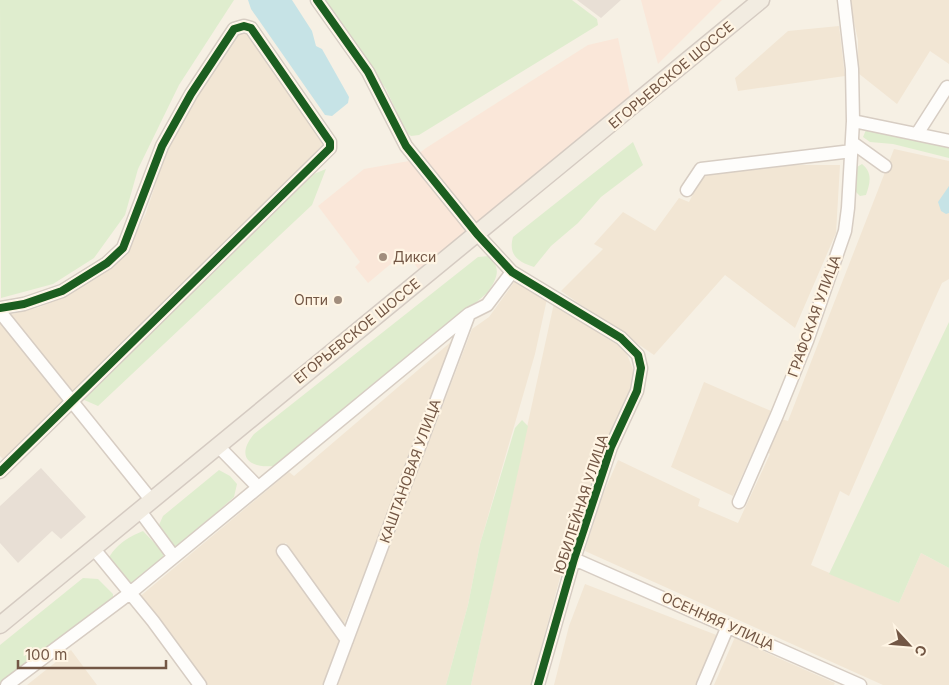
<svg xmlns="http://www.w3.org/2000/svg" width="949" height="685" font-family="Inter,sans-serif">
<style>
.residential{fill:#f2e6d4}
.commercial{fill:#fae7d9}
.industrial{fill:#e8dfd5}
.green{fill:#dfedce}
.water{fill:#c6e3e6}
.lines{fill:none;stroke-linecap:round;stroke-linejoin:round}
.minor-casing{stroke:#d7cdc3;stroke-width:15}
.major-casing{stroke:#d5cbc2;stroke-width:19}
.minor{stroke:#fefdfb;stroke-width:12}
.major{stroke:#f2ece1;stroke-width:16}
.cycleway-casing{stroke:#fff5e4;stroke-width:11}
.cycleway{stroke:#1b5e20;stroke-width:8}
.poi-dot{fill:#a18d7d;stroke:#fff5e4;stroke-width:2}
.labels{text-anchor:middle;stroke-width:4.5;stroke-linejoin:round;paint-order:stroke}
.street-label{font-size:14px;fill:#735745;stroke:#fff5e4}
.poi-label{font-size:14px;fill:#735745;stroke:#fff5e4;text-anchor:start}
</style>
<rect width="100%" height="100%" fill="#f6f0e4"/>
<path class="residential" d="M849,0h100v64l-19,-13 -33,53 -39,-31v-33z
M839,26l6,50 -107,15 -3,-13 53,-47z
M245,32l5,2 74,106 -1,5 -3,6 -247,244 -64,-80 31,-8 26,-12 65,-52 15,-30 22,-67 13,-25 59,-88z
M894,149l55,12v118l-7,4 -19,42 -74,171 -9,-5 -29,74 88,38 22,-50 28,15v117h-66l-298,-134 16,-52 17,-39 82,39 -2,7 40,17 32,-69 -4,-3 15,-32 7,2z
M786,165h54l-4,68 -41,95 -70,-53 -71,80 -93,-64 42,-42 -9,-5 29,-32 32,19 24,-33 10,4 15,-29z
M515,281l32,18 -12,55 -55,190 -12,61 -22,80h-110l136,-356 17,-12z
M554,303l48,28 -1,4 24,14 9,23v7l-36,87 -30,82 -37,137h-60z
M0,321l67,81 -62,59 -5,-5z
M452,341l4,3 -112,280 -58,-81 -9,7 64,89 -18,46h-120l-65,-87 151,-126 5,4z
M704,382l67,29 -38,85 -62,-29z
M585,584l134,52 -21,49h-144l15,-59z
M735,637l41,20 59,26 -1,2h-120z
M71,650l26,35h-70z"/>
<path class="commercial" d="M641,0h81l-64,64z
M618,38l13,61 -212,171 -14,-18 -37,31 -13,-16 5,-5 -42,-56 46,-37 45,-8 17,-13 162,-103z"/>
<path class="industrial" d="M577,0h44l-20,18z
M41,468l45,49 -25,22 -9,-8 -34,32 -18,-20v-37z"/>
<path class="green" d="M0,0h234l-55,85 -41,84 -13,46 -31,43 -41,26 -52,14z
M324,0h248l25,19 1,6 -179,110 -8,1 -5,-4 -20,-43z
M874,129l75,18v11l-56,-14 -23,-2 -7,-5 3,-7z
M633,142l10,23 -42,32 -23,26 -27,23 -17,21c-16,-5 -26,-12 -21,-30z
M862,164c11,9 8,19 4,31l-6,1 -6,-6 3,-23z
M326,169l-14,36 -214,201 -16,-7 227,-223z
M489,256c13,13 8,23 -2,37l-131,113 -83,60c-25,2 -37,-10 -19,-32l224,-177z
M949,322v246l-28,-15 -22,50 -70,-29z
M522,420l6,6 -57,259h-25l22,-80 12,-61 35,-116z
M219,470l11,6 7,8 -3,13 -57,50 -6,-1 -12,-21 4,-9z
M143,531l20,21 1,9 -27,21 -11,2 -19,-21c5,-16 21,-26 36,-32z
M83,578l15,1 15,15v5l-113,86v-40z"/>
<path class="water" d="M248,0h44l20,31 4,15 6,3 27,48 -1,6 -16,13 -7,-1 -74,-106z
M949,186v27l-3,1 -5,-3 -3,-9z"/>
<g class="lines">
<defs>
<path id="minor" d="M317,0l51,72 38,74 71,88 35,38 109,66 17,17 3,13 -4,23 -26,56 -37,112 -36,126
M853,121l96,20
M917,134l30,-47
M853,143l32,23
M687,190l14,-21 151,-18
M0,308l24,-4 38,-13 45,-28 16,-15 39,-102 29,-52 43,-65 10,-3 7,2 79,114v6l-330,324
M0,312l152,189
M217,445l41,42
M739,502l38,-87 30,-74 38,-110 3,-23 5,-87 -1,-52 -8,-69
M140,511l34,46
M94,549l59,72 47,64
M283,551l64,89
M574,559l286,126
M7,685l123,-92 339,-279
M330,685l139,-371 18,-9 25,-33
M703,685l25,-59"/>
<path id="major" d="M0,625l761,-625"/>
</defs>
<use href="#minor" class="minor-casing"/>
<use href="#major" class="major-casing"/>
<use href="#minor" class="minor"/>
<use href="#major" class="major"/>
<defs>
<path id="cycleway" d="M317,0l51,72 38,74 71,88 35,38 109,66 17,17 3,13 -4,23 -26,56 -37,112 -36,126
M0,308l24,-4 38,-13 45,-28 16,-15 39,-102 29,-52 43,-65 10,-3 7,2 79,114v6l-330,324"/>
</defs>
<use href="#cycleway" class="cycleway-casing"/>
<use href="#cycleway" class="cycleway"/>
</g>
<g class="poi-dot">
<circle cx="383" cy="257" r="5"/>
<circle cx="338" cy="300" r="5"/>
</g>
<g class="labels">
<g class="street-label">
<text transform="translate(671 75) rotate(-40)" y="5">ЕГОРЬЕВСКОЕ ШОССЕ</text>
<text transform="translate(814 316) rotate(-70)" y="5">ГРАФСКАЯ УЛИЦА</text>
<text transform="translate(357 331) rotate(-39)" y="5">ЕГОРЬЕВСКОЕ ШОССЕ</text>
<text transform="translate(410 471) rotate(-70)" y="5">КАШТАНОВАЯ УЛИЦА</text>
<text transform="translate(581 504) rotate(-72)" y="5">ЮБИЛЕЙНАЯ УЛИЦА</text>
<text transform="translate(718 621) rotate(24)" y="5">ОСЕННЯЯ УЛИЦА</text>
</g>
<g class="poi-label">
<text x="393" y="262">Дикси</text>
<text x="328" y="305" text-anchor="end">Опти</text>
</g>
</g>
<g transform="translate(909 645) rotate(116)" stroke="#fff5e4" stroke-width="4" paint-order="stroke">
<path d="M0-4L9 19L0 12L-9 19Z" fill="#735745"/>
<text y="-8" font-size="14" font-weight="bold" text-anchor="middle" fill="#735745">С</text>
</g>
<path d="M18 660v8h148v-8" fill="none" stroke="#735745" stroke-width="2.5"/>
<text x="25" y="660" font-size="15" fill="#735745" stroke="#fff5e4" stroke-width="4" paint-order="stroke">100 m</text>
</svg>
